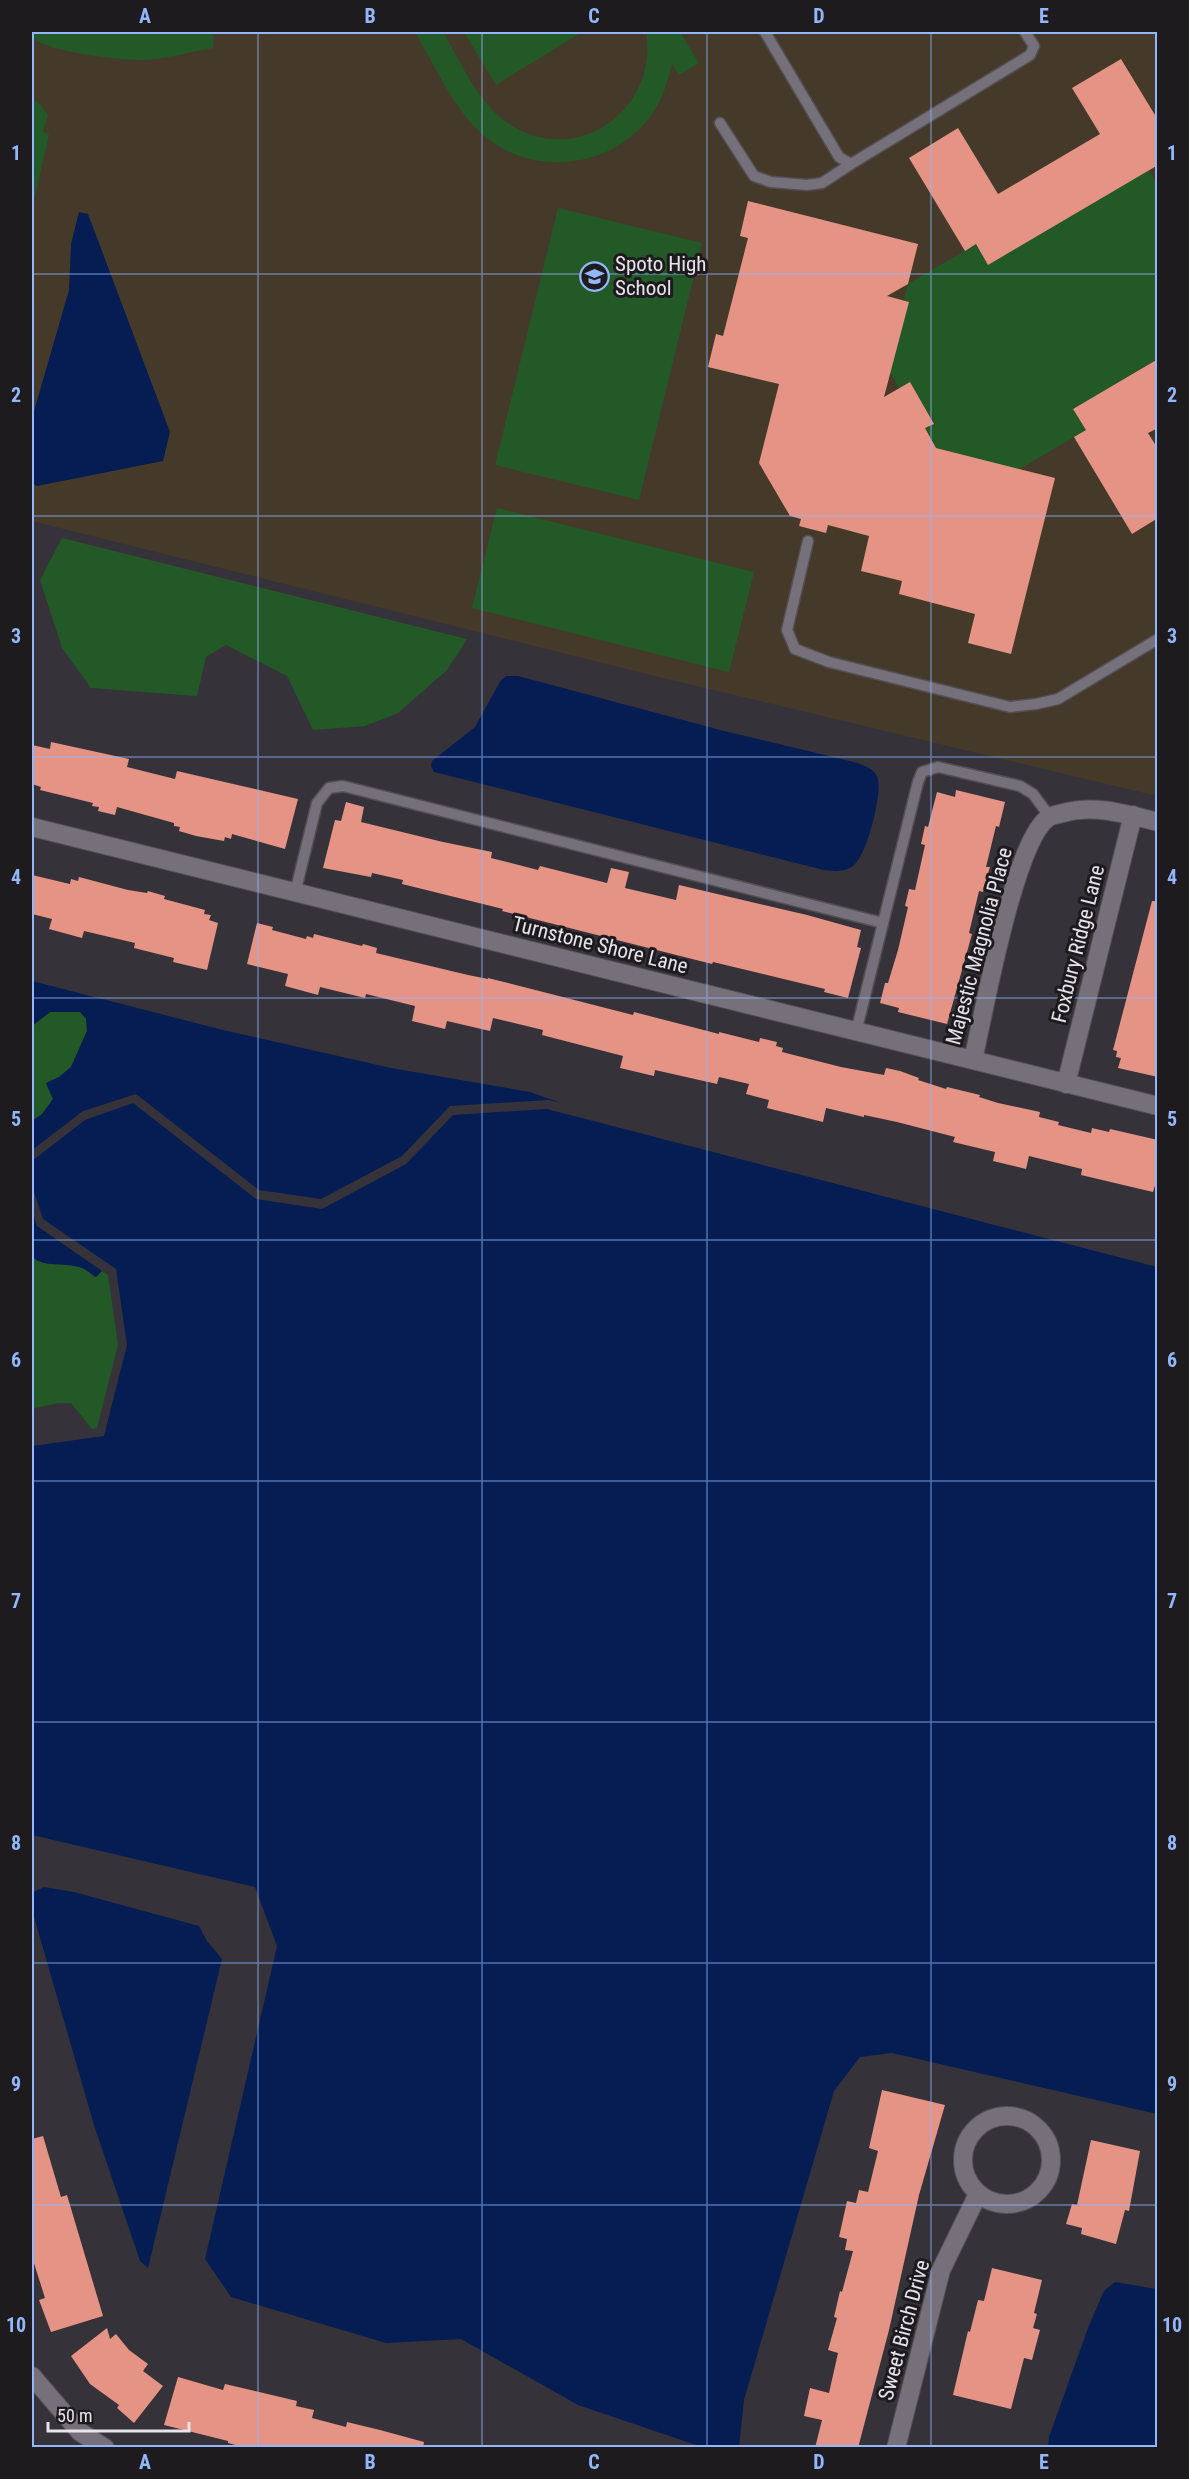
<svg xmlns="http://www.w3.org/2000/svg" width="1189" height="2479" font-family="'Roboto Condensed',sans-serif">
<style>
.education{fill:#453a2a}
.green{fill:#235926}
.water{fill:#051d52}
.building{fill:#e59385}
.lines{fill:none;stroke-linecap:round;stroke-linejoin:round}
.lane-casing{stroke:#524f55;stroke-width:13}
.street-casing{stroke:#524f55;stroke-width:20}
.lane{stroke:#75707a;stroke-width:10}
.street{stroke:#75707a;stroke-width:18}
.grid{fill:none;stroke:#92b7fd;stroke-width:1.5;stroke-opacity:0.55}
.labels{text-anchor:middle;stroke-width:6;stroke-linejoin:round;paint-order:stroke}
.poi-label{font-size:21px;fill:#e7e4ea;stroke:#1d1b1e;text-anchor:start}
.street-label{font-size:21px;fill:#e7e4ea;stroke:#1d1b1e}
.neatline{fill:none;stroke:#92b7fd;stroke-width:2}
.grid-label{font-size:20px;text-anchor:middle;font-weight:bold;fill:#92b7fd}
</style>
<rect width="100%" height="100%" fill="#36323a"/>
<path class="education" d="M32,32h1125v764l-498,-119 -627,-156z"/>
<path class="green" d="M32,32h182l-1,16c-24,4 -50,12 -73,12 -28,-1 -86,-7 -108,-22z
M415,32h28c18,30 35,72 66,92 68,45 150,-15 137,-92h34l19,31 -20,12 -7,-11c-4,16 -9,33 -18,47 -37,57 -120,69 -172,23 -28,-25 -48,-70 -67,-102z
M464,32h118l-86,53z
M32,100l6,2 10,13 -5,17 6,2 -17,75z
M1149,170l8,15v174l-63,38 4,27 -14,-22 -11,6 13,22 -68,40 -82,-22 -11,-20 9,-5 -24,-40 -11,5 -12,-21 21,-65 -4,-2 4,-16 68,-40 13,21 9,-6 -12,-22z
M558,208l144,35 -63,257 -144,-35z
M497,508l257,64 -25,100 -257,-64z
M62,538l405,101 -20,31 -49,43 -33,13 -52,4 -26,-54 -61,-31 -20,12 -9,39 -106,-8 -29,-40 -22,-68z
M50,1012h30l6,6 1,13 -16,36 -12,10 -13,6 7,16 -11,15 -10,7v-95z
M32,1257c14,11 30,5 47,10 5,1 12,7 16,10l7,-6 6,4 10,70 -21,83 -5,1 -21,-26h-13l-26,6z"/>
<path class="water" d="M79,212l9,2 82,218 -7,29 -126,25 -5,-3v-65l37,-128 2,-46z
M506,676h12l206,55 134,32c8,4 18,6 20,17 4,14 -11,74 -23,84 -9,9 -19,7 -31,6l-390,-98 -3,-6 1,-5 43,-34 26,-47z
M32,981l191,49 168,38 139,24 31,11 -12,-3 -99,6 -48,50 -81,43 -62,-9 -123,-96 -53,17 -51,39v-29l10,-7 11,-15 -7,-16 13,-6 12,-10 16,-36 -1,-12 -6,-7h-30l-18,14z
M133,1103l123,96 66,10 84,-45 47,-49 94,-6 610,158v847l-265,-61 -32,4 -26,34 -90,309 -5,47h-37l-124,-42 -117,-66 -75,4 -155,-46 -26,-38 72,-313 -22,-59 -223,-52v-389l72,-10 23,-91 -11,-76 -73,-50 -11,-33v-25l53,-41z
M32,1211l5,15 65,45 -6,6c-5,-3 -11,-9 -17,-10 -16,-5 -33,1 -47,-10z
M44,1887l30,5 125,34 8,15 15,18 -74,309 -8,-7 -46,-136 -62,-215v-17z
M1115,2282l42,7v158h-109l1,-10 39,-109 16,-37z"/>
<path class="building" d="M1121,59l37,61v45l-170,100 -12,-21 -11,7 -56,-93 49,-30 40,66 102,-60 -28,-46z
M748,201l170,43 -10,40 -21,12 22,6 -25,95 26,-15 24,42 -9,4 11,20 119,30 -44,176 -43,-11 7,-29 -76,-20 3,-13 -41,-10 8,-35 -41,-11 -2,8 -27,-7 2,-7 -11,-3 -31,-53 20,-79 -71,-17 8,-33 7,2 25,-98 -8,-2z
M1158,359v69l-10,5 10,16v69l-26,16 -58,-97 12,-7 -13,-21z
M51,742l78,17 -2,8 48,12 2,-8 121,28 -13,50 -53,-15 -1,5 -6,-2 -1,4 -28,-5 -17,-5 1,-4 -6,-1v-3l-57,-16 -2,8 -17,-4 1,-4 -7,-1 1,-3 -53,-13 1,-3 -9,-3v-39l18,4z
M956,790l49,12 -6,25 -3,-1 -10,41h4l-7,25 -4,-1 -10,42 3,1 -25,90 -49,-12 1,-4 -19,-5 5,-20h3l10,-33 10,-43 -3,-1 4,-17 6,1 10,-45 -4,-1 4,-18 3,1 9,-35 18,5z
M346,802l18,5 -3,15 82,20 49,10 -1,6 47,12 2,-4 67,17 4,-15 18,4 -4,16 51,12 3,-15 128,30 54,15 -4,17 4,1 -13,50 -24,-6 1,-3 -112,-27 -1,2 -210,-53 1,-2 -101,-25 1,-4 -31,-7 -1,4 -48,-9 12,-48 6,1z
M32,875l38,9 1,-5 7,2 1,-4 49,13 19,3 1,-2 17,5 -1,3 41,11 -1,4 7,1 -2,5 9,3 -11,47 -34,-8 1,-4 -40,-10 1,-5 -51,-12 -2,7 -33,-9 3,-10 -20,-5z
M1152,901h6v176l-40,-9 3,-10 -5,-1 1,-6 -4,-1z
M257,923l16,4 -1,3 34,9 1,-3 6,2 1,-4 48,12 1,-2 14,4 -1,5 92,22 20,4v-1l145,37 1,-3 85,22v-2l40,10 1,-4 17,4 -1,4 7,2 -1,4 59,15 43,8 2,-7 14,3 19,7 -1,2 28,9 1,-2 33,8 -1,2 19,6 42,9 -1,5 20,5 -1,3 33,8 1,-5 17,4 1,-3 48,11v36l-5,16 -72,-17 1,-6 -53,-13 -3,13 -33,-8 2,-9 -42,-10 2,-5 -58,-15 -33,-7v2l-38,-9 -3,14 -56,-14 2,-8 -23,-6 3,-10 -30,-7 -2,7 -62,-14 -1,6 -34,-8 3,-12 -81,-21 1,-5 -50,-12 -3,13 -43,-10 -2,8 -33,-8 3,-15 -49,-12 -1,4 -45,-11 -2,8 -33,-9 3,-12 -41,-10z
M882,2090l63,15 -26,90 -30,135 -31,118h-43l7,-28 -18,-4 6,-28 19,5 9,-40 -10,-3 9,-32 -3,-1 6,-26 2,1 11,-41 -8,-1 2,-11 -8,-2 8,-36 9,2 3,-13 9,2 10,-41 -9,-3z
M43,2136l18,61 6,-2 36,121 -52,16 -12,-32 6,-2 -13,-41v-118z
M1091,2140l49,11 -11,60 -4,-1 -9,34 -35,-10 1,-6 -16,-4 6,-20 5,1z
M992,2268l50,12 -8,33 3,1 -4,14 7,2 -8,30 -8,-2 -13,51 -58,-14 15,-64 2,1 8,-32 6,1z
M107,2328l3,11 6,-5 13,16 19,14 -5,7 20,15 -29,37 -17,-15 2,-3 -29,-21 -19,-28z
M178,2377l45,13 2,-6 72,17 -1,5 18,4 -2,8 34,9 1,-5 33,8 44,12 -1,6h-176l-19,-5v-2l-64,-16z"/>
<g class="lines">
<defs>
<path id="lane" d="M765,32l74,125 12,7 179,-109 4,-9 -9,-14
M720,123l34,53 17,6 36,3 15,-2 29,-19
M808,541l-21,89 8,19 34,13 181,45 26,-3 22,-5 100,-60
M295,893l22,-90 12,-15 14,-2 540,137
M856,1032l62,-250 4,-10 16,-5 82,19 13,8 17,23"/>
<path id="street" d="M32,827l1126,279
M973,1060c11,-47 41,-220 76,-243 4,-2 10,-3 14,-4 32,-9 63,1 95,9
M1066,1084l67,-269
M963 2160a44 44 0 1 1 88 0a44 44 0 1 1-88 0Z
M32,2376l48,56 25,16
M896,2448l45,-178 37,-76"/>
</defs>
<use href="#lane" class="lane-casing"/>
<use href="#street" class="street-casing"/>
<use href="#lane" class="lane"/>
<use href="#street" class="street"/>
</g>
<path class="grid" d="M258,32v2416M482,32v2416M707,32v2416M931,32v2416M32,274h1126M32,516h1126M32,757h1126M32,998h1126M32,1240h1126M32,1481h1126M32,1722h1126M32,1963h1126M32,2205h1126"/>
<defs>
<symbol id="school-ring" viewBox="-11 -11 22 22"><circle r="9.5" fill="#1d1b1e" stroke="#92b7fd" stroke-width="1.5"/><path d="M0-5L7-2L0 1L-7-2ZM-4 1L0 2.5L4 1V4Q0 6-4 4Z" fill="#92b7fd"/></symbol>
</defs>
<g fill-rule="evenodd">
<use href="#school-ring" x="578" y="260" width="33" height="33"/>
</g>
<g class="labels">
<g class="poi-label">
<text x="615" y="271">Spoto High<tspan x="615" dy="24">School</tspan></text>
</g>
<g class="street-label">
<text transform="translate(1078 944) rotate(-76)" y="7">Foxbury Ridge Lane</text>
<text transform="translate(600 945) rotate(14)" y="7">Turnstone Shore Lane</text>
<text transform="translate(979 946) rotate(-75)" y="7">Majestic Magnolia Place</text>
<text transform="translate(904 2330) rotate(-75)" y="7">Sweet Birch Drive</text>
</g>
</g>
<rect width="1189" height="2479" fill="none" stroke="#1d1b1e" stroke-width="66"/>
<path d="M48 2422v9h141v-9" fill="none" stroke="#e7e4ea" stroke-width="3"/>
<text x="57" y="2422" font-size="18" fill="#e7e4ea" stroke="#1d1b1e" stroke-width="4.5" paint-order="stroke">50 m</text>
<rect x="33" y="33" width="1123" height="2413" class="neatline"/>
<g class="grid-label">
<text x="145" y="23">A</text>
<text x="370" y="23">B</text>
<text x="594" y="23">C</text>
<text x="819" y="23">D</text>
<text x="1044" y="23">E</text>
<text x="16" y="160">1</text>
<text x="1172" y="160">1</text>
<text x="16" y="402">2</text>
<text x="1172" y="402">2</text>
<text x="16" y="643">3</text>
<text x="1172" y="643">3</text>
<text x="16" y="884">4</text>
<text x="1172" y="884">4</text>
<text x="16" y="1126">5</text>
<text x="1172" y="1126">5</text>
<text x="16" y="1367">6</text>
<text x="1172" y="1367">6</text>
<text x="16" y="1608">7</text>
<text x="1172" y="1608">7</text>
<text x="16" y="1850">8</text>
<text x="1172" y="1850">8</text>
<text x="16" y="2091">9</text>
<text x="1172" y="2091">9</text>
<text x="16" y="2332">10</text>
<text x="1172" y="2332">10</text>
<text x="145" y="2469">A</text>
<text x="370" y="2469">B</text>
<text x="594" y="2469">C</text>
<text x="819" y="2469">D</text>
<text x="1044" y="2469">E</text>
</g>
</svg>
